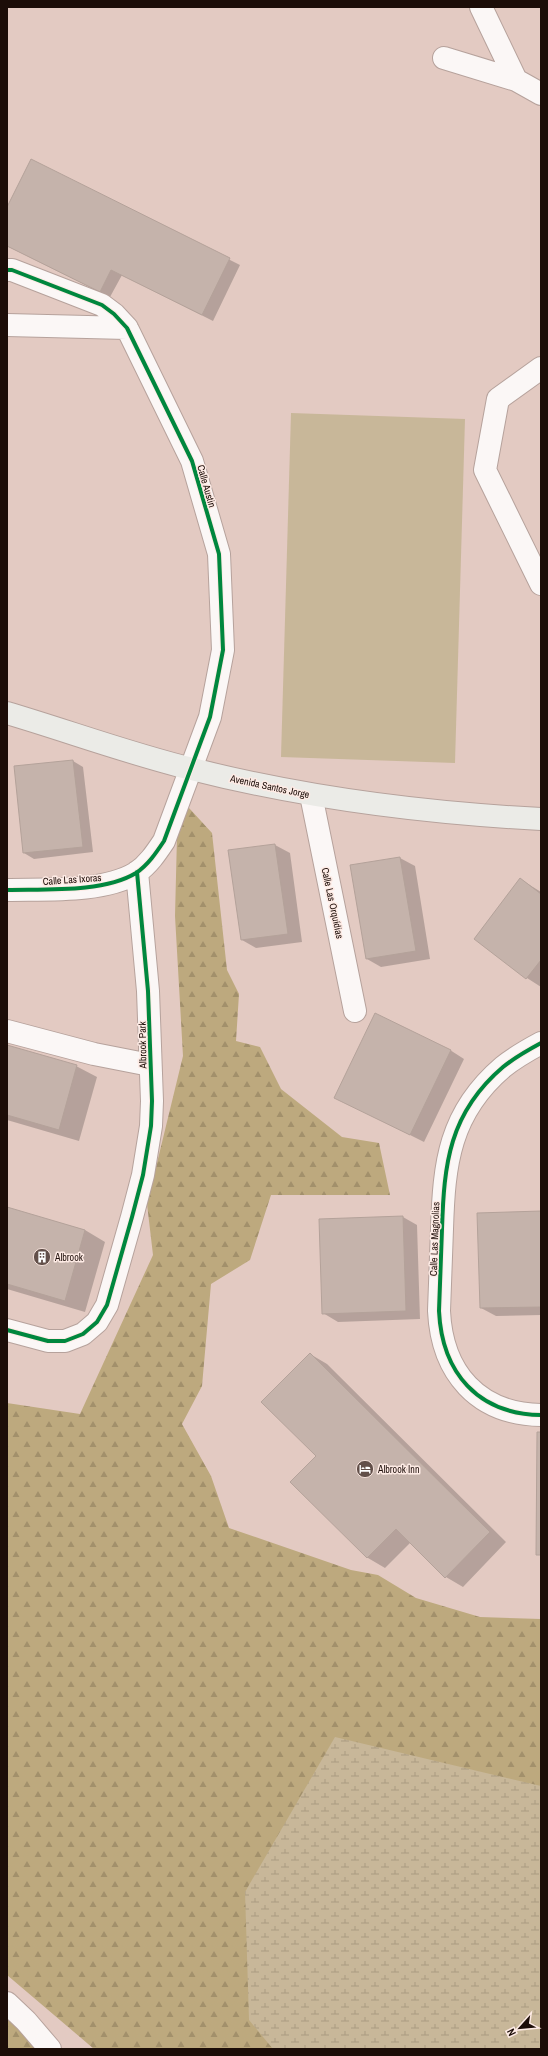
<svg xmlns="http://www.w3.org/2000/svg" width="548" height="2056" font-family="'Archivo Narrow',sans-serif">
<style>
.forest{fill:url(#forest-firs)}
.wetland{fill:url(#wetland-marsh)}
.pitch{fill:#c8b799}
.shadow{fill:#0003}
.building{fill:#c5b3ab;stroke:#b4a29a}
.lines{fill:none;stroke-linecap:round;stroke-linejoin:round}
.minor-casing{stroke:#b6a29c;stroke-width:24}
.secondary-casing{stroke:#b6a29c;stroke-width:24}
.minor{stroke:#fbf7f6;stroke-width:22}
.secondary{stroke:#ebebe7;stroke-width:22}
.cycleway-casing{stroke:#feebe5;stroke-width:6}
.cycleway{stroke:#00873e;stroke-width:4}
.labels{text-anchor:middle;stroke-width:3;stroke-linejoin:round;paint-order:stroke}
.street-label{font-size:10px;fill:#1c0d08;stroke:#feebe5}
.poi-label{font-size:10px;fill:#1c0d08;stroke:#feebe5;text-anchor:start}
</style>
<defs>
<pattern id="forest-firs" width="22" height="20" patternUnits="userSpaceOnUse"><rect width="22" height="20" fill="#bda97e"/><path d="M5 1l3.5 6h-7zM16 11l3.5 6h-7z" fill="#a2906b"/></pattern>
<pattern id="wetland-marsh" width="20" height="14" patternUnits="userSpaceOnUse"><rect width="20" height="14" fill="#c8b799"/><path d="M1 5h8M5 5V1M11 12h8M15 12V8" fill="none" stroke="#ab9c82"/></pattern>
</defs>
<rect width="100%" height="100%" fill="#e3cac2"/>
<path class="forest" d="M178,796l34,37 15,137 12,24 -3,47 24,6 21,42 61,48 37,6 11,52h-119l-21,65 -39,24 -9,102 -20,38 29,52 18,52 122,42 27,5 38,23 64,19 61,2v430h-447l-87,-74v-572l73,11 73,-159 -6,-51 36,-148 -8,-140z
M7,1999l32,50h-32z"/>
<path class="wetland" d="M335,1737l206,49v263h-268l-24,-29 -4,-128z"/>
<path class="pitch" d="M291,413l174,6 -10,344 -174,-6z"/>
<path class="shadow" d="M31,160l209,105 -27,56 -91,-46 -12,22 -103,-51v-36z
M73,761l10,6 10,85 -59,7 -10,-6z
M275,845l15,8 12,89 -46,6 -14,-8z
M400,858l15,8 15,93 -49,8 -14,-8 -16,-93z
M520,879l21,13v95l-14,-9 -52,-40z
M7,1046l69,20 21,11 -18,64 -72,-21z
M450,1050l14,9 -40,83 -88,-44z
M7,1208l78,22 20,12 -20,70 -78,-23z
M541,1212v103l-45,1 -15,-8z
M403,1217l14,8 3,94 -82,3 -15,-9z
M310,1354l17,10 179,178 -43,45 -17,-10 -35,-35 -26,26 -17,-10 -76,-76 25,-26z"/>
<path class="building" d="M31,159l199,99 -28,57 -91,-45 -11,22 -93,-46v-39z
M73,760l10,87 -60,6 -9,-87z
M275,844l13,90 -47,6 -13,-90z
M400,857l16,94 -50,8 -16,-94z
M520,878l21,16v66l-15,19 -52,-40z
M375,1013l76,37 -41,85 -76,-37z
M7,1045l70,20 -18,65 -52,-15z
M7,1207l78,23 -20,71 -58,-17z
M541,1211v96l-61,1 -3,-95z
M403,1216l3,95 -84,3 -3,-95z
M310,1353l180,179 -45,46 -49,-49 -29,29 -77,-76 26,-26 -55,-54z
M537,1432h4v123h-5z"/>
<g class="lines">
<defs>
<path id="minor" d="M481,7l35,73
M444,58l72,22 25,14
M7,270h5l90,35 12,9 13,14 65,133 27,93 4,96 -13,67 -46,124c-8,12 -16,24 -28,32 -33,20 -91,16 -129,17
M7,325l120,3
M541,368l-43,31 -13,71 56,114
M311,795l44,216
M7,1031l87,23 56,11
M541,1043c-13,7 -27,15 -38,24 -54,46 -59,97 -61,162 -1,28 -2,55 -3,82 3,62 39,103 102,104
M7,1330l41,11h17l18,-7 14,-12 10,-17 25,-88 11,-42 8,-49 1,-25 -4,-110 -11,-119
M7,2003l19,18 24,28"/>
<path id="secondary" d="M7,713c61,18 123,41 185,56 114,29 232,44 349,50"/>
</defs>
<use href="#minor" class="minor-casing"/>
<use href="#secondary" class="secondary-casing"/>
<use href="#minor" class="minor"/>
<use href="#secondary" class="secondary"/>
<defs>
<path id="cycleway" d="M7,270h5l90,35 12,9 13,14 65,133 27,93 4,96 -13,67 -46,124c-8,12 -16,24 -28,32 -33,20 -91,16 -129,17
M541,1043c-13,7 -27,15 -38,24 -54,46 -59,97 -61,162 -1,28 -2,55 -3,82 3,62 39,103 102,104
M7,1330l41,11h17l18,-7 14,-12 10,-17 25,-88 11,-42 8,-49 1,-25 -4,-110 -11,-119"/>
</defs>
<use href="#cycleway" class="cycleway-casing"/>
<use href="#cycleway" class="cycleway"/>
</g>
<defs>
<symbol id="building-disc" viewBox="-11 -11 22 22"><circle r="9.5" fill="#624f49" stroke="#feebe5"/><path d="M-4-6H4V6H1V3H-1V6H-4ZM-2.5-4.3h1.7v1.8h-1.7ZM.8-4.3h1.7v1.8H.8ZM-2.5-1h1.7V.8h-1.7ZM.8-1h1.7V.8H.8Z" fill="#fff"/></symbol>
<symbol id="hotel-disc" viewBox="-11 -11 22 22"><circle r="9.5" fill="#624f49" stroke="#feebe5"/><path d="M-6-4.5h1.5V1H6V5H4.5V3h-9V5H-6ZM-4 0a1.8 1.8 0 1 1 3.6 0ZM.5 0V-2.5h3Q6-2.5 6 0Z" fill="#fff"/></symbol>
</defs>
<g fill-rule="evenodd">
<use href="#building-disc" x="32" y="1247" width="20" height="20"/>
<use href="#hotel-disc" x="355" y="1459" width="20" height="20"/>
</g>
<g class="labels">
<g class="street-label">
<text transform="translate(207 486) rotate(74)" y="4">Calle Austin</text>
<text transform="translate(270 786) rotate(12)" y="4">Avenida Santos Jorge</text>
<text transform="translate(72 879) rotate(-4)" y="4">Calle Las Ixoras</text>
<text transform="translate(333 903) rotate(78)" y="4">Calle Las Orquídias</text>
<text transform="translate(142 1045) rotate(-91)" y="4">Albrook Park</text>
<text transform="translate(434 1239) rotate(-88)" y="4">Calle Las Magnolias</text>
</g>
<g class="poi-label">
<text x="55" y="1261">Albrook</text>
<text x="378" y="1473">Albrook Inn</text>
</g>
</g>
<rect width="548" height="2056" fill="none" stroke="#1c0d08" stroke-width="16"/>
<g transform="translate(520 2028) rotate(243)" stroke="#feebe5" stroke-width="3" paint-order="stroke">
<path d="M0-3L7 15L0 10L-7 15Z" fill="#1c0d08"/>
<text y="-6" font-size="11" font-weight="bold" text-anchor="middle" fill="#1c0d08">N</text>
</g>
</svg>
